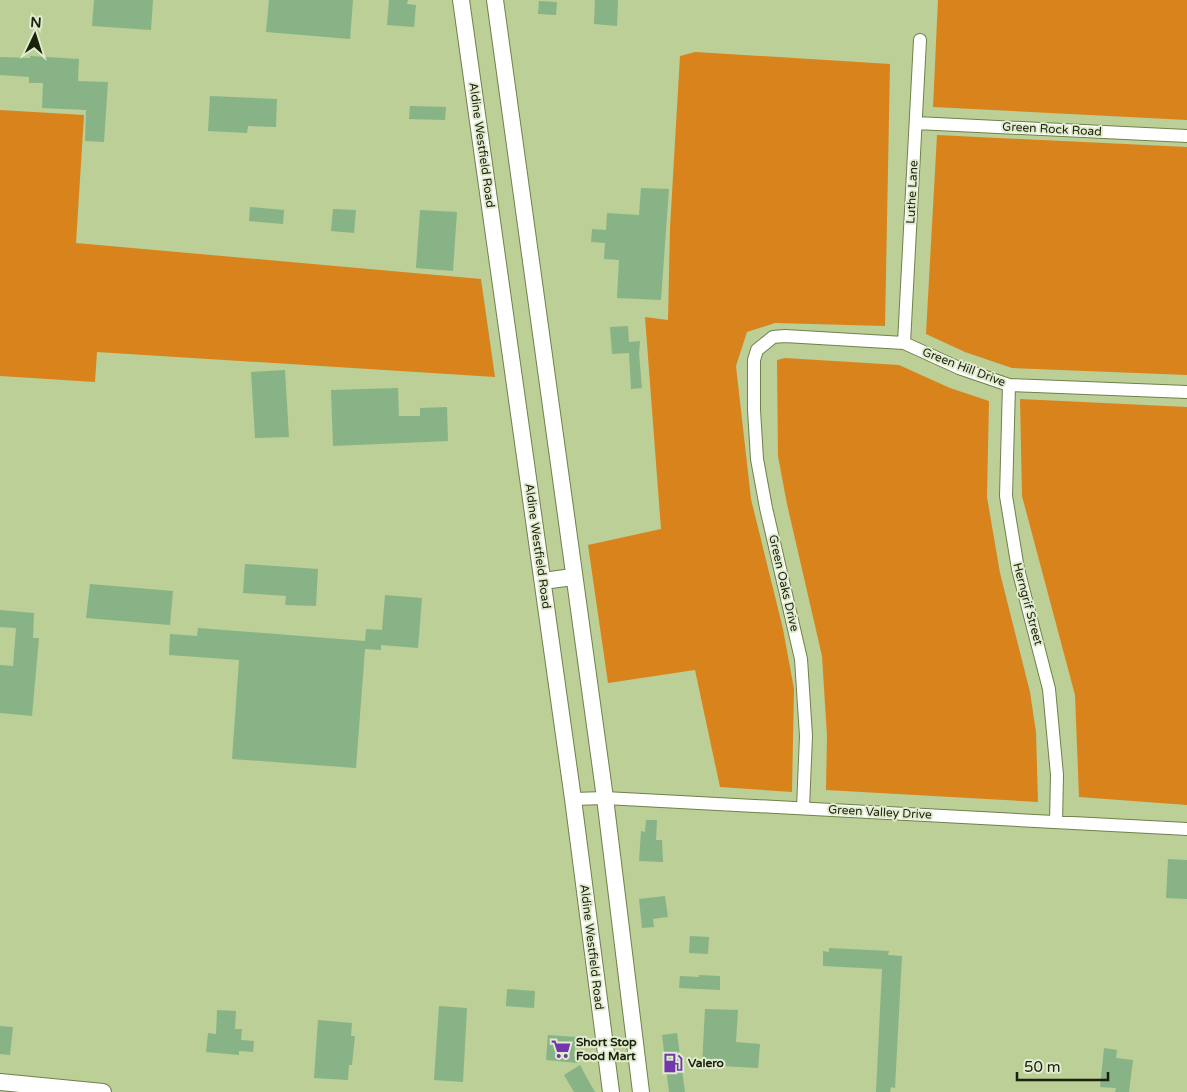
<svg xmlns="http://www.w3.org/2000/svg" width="1187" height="1092" font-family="'Varela Round',sans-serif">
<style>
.green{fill:#d9831c}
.building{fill:#88b386}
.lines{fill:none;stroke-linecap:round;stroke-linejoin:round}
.minor-casing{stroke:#70814b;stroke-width:14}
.major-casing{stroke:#70814b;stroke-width:18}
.minor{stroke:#fff;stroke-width:12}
.major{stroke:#fff;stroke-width:16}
.labels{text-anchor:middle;stroke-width:4;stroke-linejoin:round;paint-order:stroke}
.street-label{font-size:12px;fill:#1b210b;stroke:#e1ebcf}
.poi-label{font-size:12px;font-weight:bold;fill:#1b210b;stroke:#e1ebcf;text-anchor:start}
</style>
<rect width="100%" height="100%" fill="#bbcf96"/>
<path class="green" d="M938,0h249v120l-254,-13z
M695,52l195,12 -5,262 -110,-3 -28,9 -11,34 15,133 32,130 11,60 -2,103 -72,-5 -25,-117 -87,13 -20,-138 73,-16 -16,-212 23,3 2,-92 10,-172z
M0,110l84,5 -8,128 405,36 14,98 -398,-25 -2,30 -95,-6z
M937,135l250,12v228l-175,-7 -47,-16 -39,-18z
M785,358l114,7 51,23 39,13 -2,96 13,76 30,119 6,40 2,70 -212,-12 1,-54 -5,-80 -35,-152 -9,-48 -1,-96z
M1020,399l167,8v398l-108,-8 -4,-102 -53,-199z"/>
<path class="building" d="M94,0h59l-2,30 -59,-4z
M269,0h84l-3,39 -84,-7z
M389,0h19l-1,4 9,1 -2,22 -27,-2z
M595,0h23l-1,26 -23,-2z
M539,1l18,1 -1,13 -18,-1z
M30,56l49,3 -1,22 30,1 -4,60 -19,-1 1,-31 -44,-2 1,-25h-14v-6l-29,-2v-18l30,1z
M210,96l67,3 -1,28 -28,-1 -1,7 -39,-2z
M410,106l36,1 -1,13 -36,-1z
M641,188l28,1 -8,111 -44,-2 2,-38 -15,-1 1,-16 -14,-1 1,-13 14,1 1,-17 32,2z
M250,207l34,3 -1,14 -34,-3z
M333,209l23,1 -2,23 -23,-2z
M420,210l37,2 -4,59 -37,-3z
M628,326l1,16 11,-1 -1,12 3,35 -11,1 -2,-36 -17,1 -2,-27z
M285,370l4,67 -34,1 -4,-66z
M398,388l1,28h21v-8l27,-1 1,34 -115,5 -2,-56z
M245,564l73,5 -2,37 -31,-1 1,-9 -43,-3z
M90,584l83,7 -3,34 -84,-7z
M385,595l37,3 -4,50 -37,-3v5l-16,-1 -9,119 -124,-9 7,-99 -70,-5 1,-21 27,2 1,-8 167,13 1,-12 16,1z
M0,610l34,3 -1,25h6l-7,78 -32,-3v-48l13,1 3,-38 -16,-1z
M646,820h11l-1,20h6l1,22 -24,-1 2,-30 4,1z
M1168,859l19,1v39l-21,-1z
M665,896l3,21 -15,2 1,8 -12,1 -3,-29z
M690,936l19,1 -1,17 -19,-1z
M829,948l60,3 -1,4 14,1 -7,132 -4,-1 -1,5h-14l6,-123 -59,-3v-15l6,1z
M699,975l21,1v14l-41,-2 1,-12 19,1z
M507,989l28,2 -1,17 -28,-2z
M439,1006l28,2 -4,74 -29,-2z
M705,1009l33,1 -2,32 24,2 -2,24 -56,-3z
M217,1010l19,1 -1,18h7l-1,11 13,1 -1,11 -14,-1v4l-33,-3 2,-19 8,1z
M318,1020l34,3 -1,13h4l-3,29h-3l-1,15 -34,-2z
M0,1026l13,1 -3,28 -10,-1z
M677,1033l8,59h-16l-7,-57z
M548,1035l28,2 -2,19 4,7 -32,-3z
M1104,1048l13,2 -1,8 17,2 -4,32h-14l1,-4 -16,-1z
M580,1065l7,13 8,14h-21l-10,-17z"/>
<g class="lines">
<defs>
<path id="minor" d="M916,123l271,13
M904,343l16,-303
M1009,385l-3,111 12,73 31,120 8,86 -1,47
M573,799l32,-1 582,31
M803,808l3,-72 -5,-77 -35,-151 -9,-49 -3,-49v-50l3,-10 16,-13 12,-1 119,7 55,25 50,17 178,7"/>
<path id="major" d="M461,0l112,799 38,293
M495,0l110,798 36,294
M543,581l30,-4
M0,1082l103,10"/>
</defs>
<use href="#minor" class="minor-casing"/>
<use href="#major" class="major-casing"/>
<use href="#minor" class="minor"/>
<use href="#major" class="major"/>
</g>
<defs>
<symbol id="supermarket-bare" viewBox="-9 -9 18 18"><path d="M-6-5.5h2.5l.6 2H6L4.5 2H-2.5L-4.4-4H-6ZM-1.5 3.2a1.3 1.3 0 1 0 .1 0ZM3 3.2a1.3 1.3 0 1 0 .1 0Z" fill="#7237ac" stroke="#e1ebcf" stroke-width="2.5" paint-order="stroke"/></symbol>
<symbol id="fuel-bare" viewBox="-9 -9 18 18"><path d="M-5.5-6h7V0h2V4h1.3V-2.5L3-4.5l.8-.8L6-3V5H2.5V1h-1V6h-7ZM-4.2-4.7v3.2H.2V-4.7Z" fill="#7237ac" stroke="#e1ebcf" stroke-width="2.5" paint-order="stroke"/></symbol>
</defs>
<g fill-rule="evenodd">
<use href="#supermarket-bare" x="547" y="1035" width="28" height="28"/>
<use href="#fuel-bare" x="659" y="1049" width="28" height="28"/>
</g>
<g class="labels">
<g class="street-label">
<text transform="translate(1052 129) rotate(3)" y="4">Green Rock Road</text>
<text transform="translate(482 145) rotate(82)" y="4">Aldine Westfield Road</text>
<text transform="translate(912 192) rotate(-87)" y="4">Luthe Lane</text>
<text transform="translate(964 367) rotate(21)" y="4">Green Hill Drive</text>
<text transform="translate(538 546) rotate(82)" y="4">Aldine Westfield Road</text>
<text transform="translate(784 583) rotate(77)" y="4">Green Oaks Drive</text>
<text transform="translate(1028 604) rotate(75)" y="4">Herngrif Street</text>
<text transform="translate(880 812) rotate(3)" y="4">Green Valley Drive</text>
<text transform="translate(592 947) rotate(83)" y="4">Aldine Westfield Road</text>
</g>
<g class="poi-label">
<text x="576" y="1046">Short Stop<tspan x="576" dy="14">Food Mart</tspan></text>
<text x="688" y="1067">Valero</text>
</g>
</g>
<g transform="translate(35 35) rotate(4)" stroke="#e1ebcf" stroke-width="4" paint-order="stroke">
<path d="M0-4L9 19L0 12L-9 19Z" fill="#1b210b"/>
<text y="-8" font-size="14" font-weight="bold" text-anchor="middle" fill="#1b210b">N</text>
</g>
<path d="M1017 1072v8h91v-8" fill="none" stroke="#1b210b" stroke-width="2.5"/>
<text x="1024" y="1072" font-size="15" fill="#1b210b" stroke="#e1ebcf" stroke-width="4" paint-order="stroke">50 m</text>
</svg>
